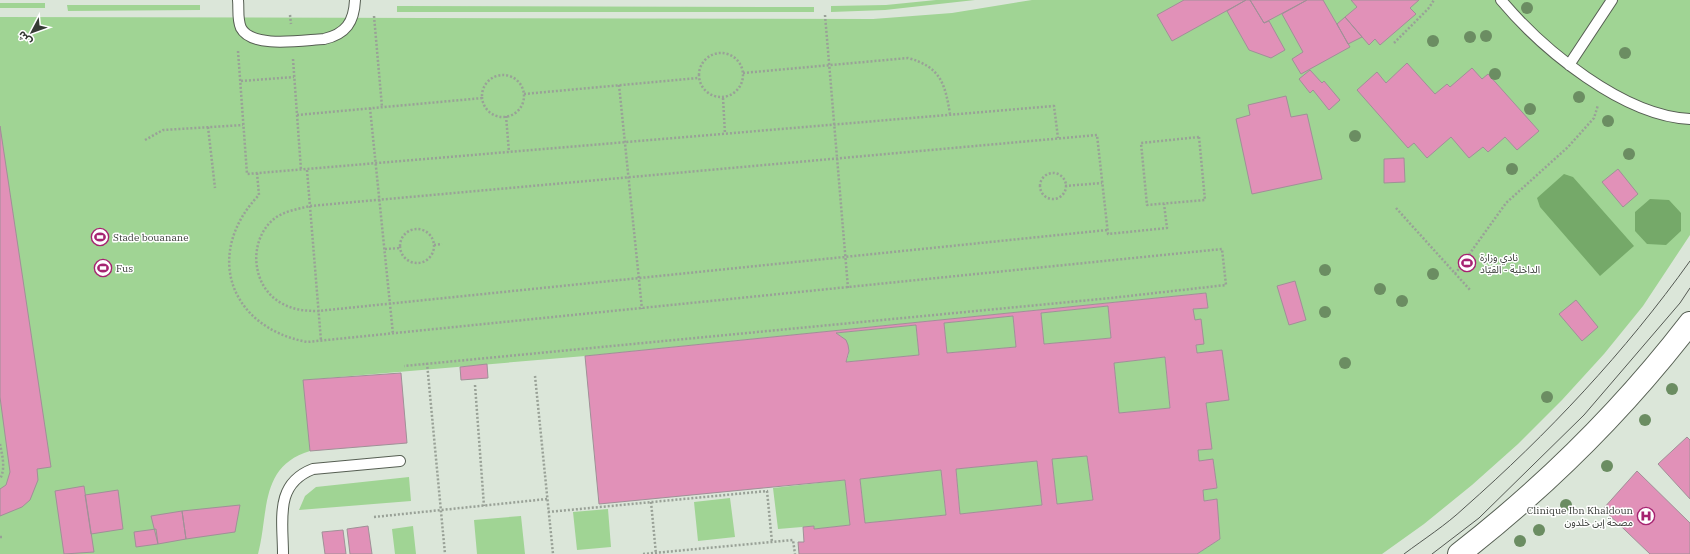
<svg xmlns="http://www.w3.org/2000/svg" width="1690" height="554" font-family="'IBM Plex Serif','Noto Sans Arabic',serif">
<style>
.green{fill:#a0d494}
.water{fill:#75a969}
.building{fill:#e191b8;stroke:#a09097;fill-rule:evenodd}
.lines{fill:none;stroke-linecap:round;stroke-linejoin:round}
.service-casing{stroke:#555e52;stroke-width:12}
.primary-casing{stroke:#555e52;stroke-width:24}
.path{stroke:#99a197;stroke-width:2.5;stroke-dasharray:2 2;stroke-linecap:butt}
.service{stroke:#fff;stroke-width:10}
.primary{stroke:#fff;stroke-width:22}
.tram{stroke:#545953;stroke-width:1}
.tree{fill:#6b8d62}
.labels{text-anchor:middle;stroke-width:3;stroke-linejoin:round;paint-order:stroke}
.poi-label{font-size:10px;fill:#363a35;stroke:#fff;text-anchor:start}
</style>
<rect width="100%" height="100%" fill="#dbe6d9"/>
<path class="green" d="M936,0h39l-90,10 -54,2v-6l55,-1z
M1032,0h658v235l-47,71 -39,48 -42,46 -44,44 -46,41 -48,39 -42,30h-185l23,-15 -4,-40 -12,2 -1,-11 14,-2 -4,-28 -14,1 -1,-11 13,-1 -5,-46 23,-3 -7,-50 -25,3 -4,-44 15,-1 -2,-15 -621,63 -281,24 6,71c-51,15 -41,62 -52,103h-258v-537l873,2 79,-6z
M0,3h45v5h-45z
M67,5h133v5l-132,1z
M397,6l417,1v5h-417z
M1108,306l3,32 -67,6 -3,-31z
M1013,316l3,31 -69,6 -3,-30z
M916,325l3,30 -73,7c6,-12 2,-22 -10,-29z
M1165,357l5,51 -51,5 -5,-50z
M1087,456l6,44 -36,4 -5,-45z
M1037,461l5,44 -82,9 -4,-45z
M941,470l5,45 -81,8 -5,-44z
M409,477l2,24 -112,9 6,-14 11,-9z
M845,480l5,45 -36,4v-3l-36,3 -5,-41z
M730,498l5,39 -37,4 -4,-39z
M608,509l3,38 -34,3 -4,-38z
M521,516l4,38h-48l-3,-34z
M413,526l3,28h-21l-3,-25z"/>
<path class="water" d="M1564,174l9,3 61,69 -34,30 -60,-69 -3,-9z
M1650,199l19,1 12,13v18l-15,14 -19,-1 -12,-13v-19z"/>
<path class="building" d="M1184,0h62l-74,41 -15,-26z
M1246,0h4l14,23 5,-2 16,29 -14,8 -22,-8 -22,-39z
M1250,0h57l-43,23z
M1307,0h16l27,47 -49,27 -9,-15 11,-7 -21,-38z
M1351,0h68l-9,8 6,6 -36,31 -5,-6 -6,6 -24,-28 12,-10z
M1345,17l17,20 -14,7 -11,-20z
M1407,63l28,31 12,-10 3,3 22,-19 10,11 6,-5 51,57 -22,19 -12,-13 -17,15 -5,-5 -14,11 -18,-21 -24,21 -13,-15 -6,5 -51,-58 20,-18 9,11z
M1310,70l12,13 2,-2 16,19 -11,10 -16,-20 -3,3 -11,-14z
M1286,96l5,21 16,-3 15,65 -70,15 -16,-75 14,-4 -2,-10z
M0,126l51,341 -14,2 1,11 -8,20 -8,7 -22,9v-27l6,-4 4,-13 -10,-75z
M1404,158l1,24 -21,1v-24z
M1618,169l20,25 -15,13 -21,-25z
M1295,281l11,39 -17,5 -12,-39z
M1206,293l2,15 -15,1 2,11 6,-1 3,25 -8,1 1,8 25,-3 7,50 -23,3 6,46 -14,1 1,11 14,-2 4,29 -14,2 1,11 13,-2 3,40 -23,15h-398l-1,-12h6l-1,-15 11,-1v3l36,-4 -5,-45 -246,24 -14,-148zM1108,306l3,32 -67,6 -3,-31zM1013,316l3,31 -69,6 -3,-30zM916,325l3,30 -73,7 3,-11 -1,-6 -2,-5 -10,-7zM1165,357l5,51 -51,5 -5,-50zM1087,456l6,44 -36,4 -5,-45zM1037,461l5,44 -82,9 -4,-45zM941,470l5,45 -81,8 -5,-44z
M1576,300l22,27 -16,14 -23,-27z
M487,364l1,14 -27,2 -1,-13z
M401,373l6,70 -97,8 -7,-71z
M1687,437l3,3v59l-32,-35z
M1637,471l53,52v31h-40l-47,-45z
M84,486l10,66 -30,2 -9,-63z
M118,490l5,39 -32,5 -6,-39z
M240,505l-5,27 -49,7 -4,-28z
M182,511l4,28 -28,5 -7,-28z
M368,526l4,28h-22l-3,-25z
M156,529l2,15 -22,3 -2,-15z
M343,530l3,24h-21l-3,-22z"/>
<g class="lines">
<defs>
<path id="service" d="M238,0c1,9 -1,19 3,28 11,21 62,12 83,11 22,-5 30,-17 31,-39
M1501,0c42,50 122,116 189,119
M1569,65l43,-65
M283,554c0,-34 -9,-70 30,-85l87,-8"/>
<path id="primary" d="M1459,554c86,-67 164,-144 231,-231"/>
</defs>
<use href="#service" class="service-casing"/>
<use href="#primary" class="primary-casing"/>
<path class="path" d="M290,15l1,9
M825,15l23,273
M374,16l8,91
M1394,43l34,-34 6,-9
M238,51l9,123 807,-68 4,32
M699 75a22 22 0 1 1 44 0a22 22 0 1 1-44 0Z
M293,59l8,111
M743,73l165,-15c33,9 37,26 42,56
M482 96a21 21 0 1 1 42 0a21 21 0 1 1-42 0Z
M241,81l53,-4
M619,85l23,224
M524,94l174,-16
M723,98l2,36
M370,108l23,226
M297,115l186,-17
M506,116l3,36
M208,127l7,61
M1199,137l6,63 -58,5 -6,-62z
M145,140l18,-10 80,-5
M307,170l14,171
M1040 186a13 13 0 1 1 26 0a13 13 0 1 1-26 0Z
M257,173l2,22c-55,57 -31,132 48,147l915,-93 4,36 -115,13 -707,68
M1065,186l37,-3
M1396,208l75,83
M400 246a17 17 0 1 1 34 0a17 17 0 1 1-34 0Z
M1107,230l-789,81c-12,0 -24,-1 -35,-7 -32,-16 -36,-64 -8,-86 10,-7 23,-9 35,-12l787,-71 11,99 59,-6 -3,-24
M434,245l8,-1
M385,249l16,-1
M1455,274l51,-71 62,-56 26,-29 4,-13
M427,363l18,191
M535,376l18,178
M475,385l9,121
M0,444c2,11 6,24 0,35
M651,502l5,52
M548,512l219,-21 5,51
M374,517l173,-18
M0,537h4
M643,554l150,-14 2,14"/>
<use href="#service" class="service"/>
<use href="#primary" class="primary"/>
<path class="tram" d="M1404,554c20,-15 42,-29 60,-46 84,-74 161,-156 226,-247
M1432,554l47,-36 105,-103 96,-112 10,-15"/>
</g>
<g class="tree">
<circle cx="1527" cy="8" r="6"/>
<circle cx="1486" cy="36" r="6"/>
<circle cx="1470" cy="37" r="6"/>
<circle cx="1433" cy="41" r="6"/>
<circle cx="1625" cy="53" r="6"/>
<circle cx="1495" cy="74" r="6"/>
<circle cx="1579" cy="97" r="6"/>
<circle cx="1530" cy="109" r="6"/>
<circle cx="1608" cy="121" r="6"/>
<circle cx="1355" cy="136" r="6"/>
<circle cx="1629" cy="154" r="6"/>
<circle cx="1512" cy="169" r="6"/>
<circle cx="1325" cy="270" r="6"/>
<circle cx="1433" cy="274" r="6"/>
<circle cx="1380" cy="289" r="6"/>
<circle cx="1402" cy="301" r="6"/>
<circle cx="1325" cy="312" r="6"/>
<circle cx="1345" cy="363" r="6"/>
<circle cx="1672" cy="389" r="6"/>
<circle cx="1547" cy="397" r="6"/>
<circle cx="1645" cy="420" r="6"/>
<circle cx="1607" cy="466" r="6"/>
<circle cx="1566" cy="505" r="6"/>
<circle cx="1539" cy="530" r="6"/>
<circle cx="1520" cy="541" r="6"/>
</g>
<defs>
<symbol id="stadium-ring" viewBox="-11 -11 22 22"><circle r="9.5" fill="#fff" stroke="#a62371" stroke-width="1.5"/><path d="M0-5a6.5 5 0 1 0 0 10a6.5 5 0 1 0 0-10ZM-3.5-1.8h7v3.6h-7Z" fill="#a62371"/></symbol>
<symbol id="hospital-ring" viewBox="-11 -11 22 22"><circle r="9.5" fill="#fff" stroke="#a62371" stroke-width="1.5"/><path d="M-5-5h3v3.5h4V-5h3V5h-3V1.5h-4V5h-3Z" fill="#a62371"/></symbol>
</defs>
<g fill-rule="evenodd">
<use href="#stadium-ring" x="90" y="227" width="20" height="20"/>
<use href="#stadium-ring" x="1457" y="253" width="20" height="20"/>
<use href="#stadium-ring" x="93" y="258" width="20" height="20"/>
<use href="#hospital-ring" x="1636" y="506" width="20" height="20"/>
</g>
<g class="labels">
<g class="poi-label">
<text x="113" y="241">Stade bouanane</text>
<text x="1480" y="261">نادي وزارة<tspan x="1480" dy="12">الداخلية - القيّاد</tspan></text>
<text x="116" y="272">Fus</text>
<text x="1633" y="514" text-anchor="end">Clinique Ibn Khaldoun<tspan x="1633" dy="12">مصحة إبن خلدون</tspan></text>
</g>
</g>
<g transform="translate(32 32) rotate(229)" stroke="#ffffff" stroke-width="3" paint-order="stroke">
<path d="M0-3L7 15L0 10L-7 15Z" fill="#363a35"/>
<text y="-6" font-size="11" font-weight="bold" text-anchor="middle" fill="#363a35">ش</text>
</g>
</svg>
